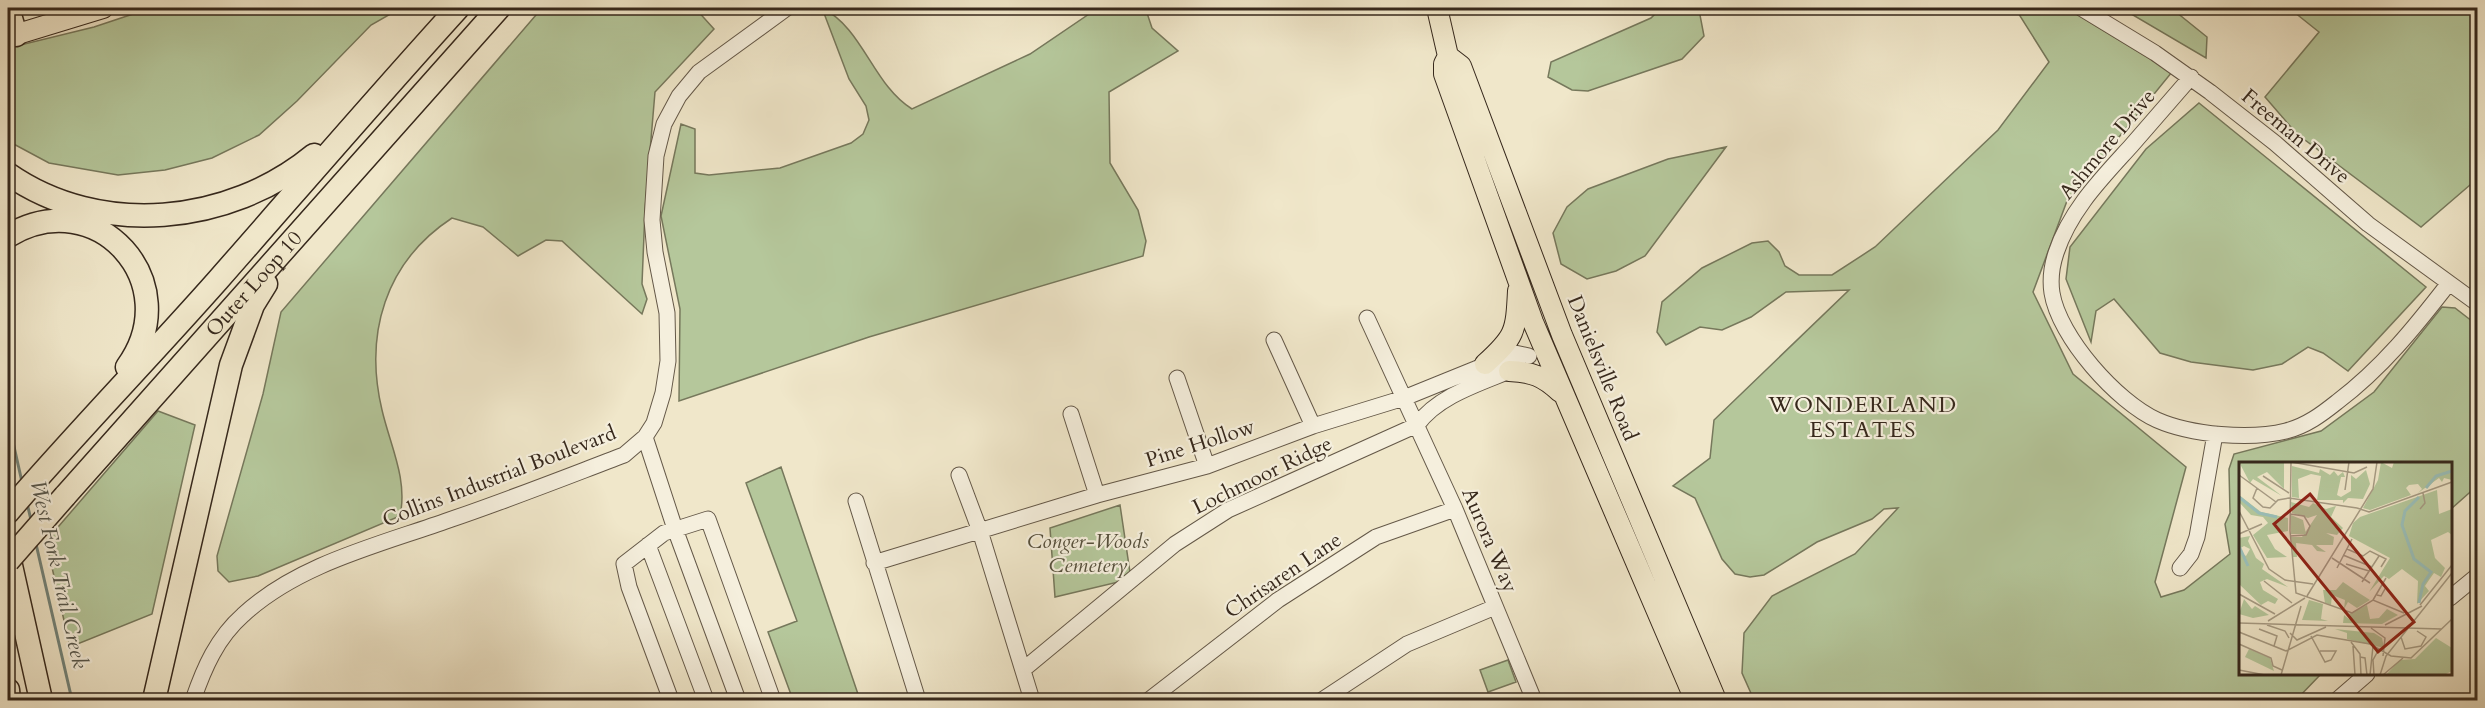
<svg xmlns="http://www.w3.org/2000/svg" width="2485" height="708" font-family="Cardo,serif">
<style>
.green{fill:#b5c79b;stroke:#76785c;stroke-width:1.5}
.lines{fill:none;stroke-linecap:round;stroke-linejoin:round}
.stream{stroke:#72837a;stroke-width:3}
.minor-casing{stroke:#645848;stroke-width:17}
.major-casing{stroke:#36281c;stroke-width:22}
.highway-casing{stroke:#36281c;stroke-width:25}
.minor{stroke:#f5efdd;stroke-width:15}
.major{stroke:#f0e7ca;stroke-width:20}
.highway{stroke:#f0e7ca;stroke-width:22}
.highway-bridge-casing{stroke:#36281c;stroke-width:25;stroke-linecap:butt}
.highway-bridge{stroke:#f0e7ca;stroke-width:22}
.labels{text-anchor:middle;stroke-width:4.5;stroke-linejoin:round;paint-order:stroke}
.street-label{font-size:21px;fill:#36281c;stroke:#f5efdd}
.park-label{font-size:21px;font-style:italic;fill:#56503c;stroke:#f5efdd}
.neighbourhood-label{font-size:22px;letter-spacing:1.5px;fill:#36281c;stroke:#f5efdd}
.water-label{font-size:22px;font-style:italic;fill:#54554b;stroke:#f5efdd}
.inset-river{fill:none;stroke:#9abfb9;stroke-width:3}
.inset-road{fill:none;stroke:#a69b84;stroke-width:1.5}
.view{fill:#8f2418;fill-opacity:0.15;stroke:#8f2418;stroke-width:3}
.inset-edge{fill:none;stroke:#36281c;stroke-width:3}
</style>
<rect width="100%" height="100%" fill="#f0e7ca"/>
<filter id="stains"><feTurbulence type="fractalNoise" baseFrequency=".00333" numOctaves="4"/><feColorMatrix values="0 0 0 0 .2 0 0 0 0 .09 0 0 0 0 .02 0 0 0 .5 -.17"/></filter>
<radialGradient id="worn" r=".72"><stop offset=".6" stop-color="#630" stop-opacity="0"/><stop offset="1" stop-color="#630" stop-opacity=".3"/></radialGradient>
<path class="green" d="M145,8h256l-30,17 -74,76 -38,34 -47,23 -47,12 -47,5 -69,-12 -41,-22v-93l86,-21 42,-14z
M542,8h153l19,21 -59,63 -10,118 -3,74 5,15 -5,15 -80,-73 -16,-1 -28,16 -35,-29 -31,-9c-67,44 -88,116 -70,192 8,35 26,69 18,106l-142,60 -29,6 -11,-11 -1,-15 46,-162 18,-82z
M822,8c41,20 51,77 90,101l118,-55 68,-46h54l-5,5 5,15 26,23 -69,41 1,71 28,47 8,31 -3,15 -274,81 -190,64 1,-92 -19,-93 20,-92 14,5v44l14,2 71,-7 71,-25 12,-9 6,-14 -3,-14 -17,-27z
M1661,8h33l6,7 4,21 -22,23 -94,32 -16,-1 -24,-13 3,-15 100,-44z
M2015,8h52l105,64 -105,129 -34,91 40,82 113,93 -31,115 6,15 23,-7 46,-36 -5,-30 5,-11 -1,-44 5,-15 87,-23 53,-39 68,-85 13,1 22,17v161l-26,23 -1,-45h-210v210h81l-25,26h-542l-12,-27 2,-40 28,-37 83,-42 43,-46 -14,1 -12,10 -55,23 -53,33 -14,2 -15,-3 -13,-15 -27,-61 -22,-12 37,-28 4,-38 135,-130 -63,2 -35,25 -29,13 -22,-3 -34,18 -9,-13 5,-30 40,-34 50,-25 16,-2 11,11 6,14 14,9h33l43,-28 123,-117 51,-68z
M2121,8h50l36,29 -1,21z
M2289,8h188v171l-56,48 -124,-93 -32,-37 54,-65z
M2199,103l227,184 -78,84 -25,-18 -15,-6 -26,17 -29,6 -62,-8 -31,-9 -46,-54 -18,12 -5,31 -25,-63 4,-32 76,-98z
M1726,147l-81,109 -29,15 -29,8 -26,-15 -8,-31 14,-26 21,-18 80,-30z
M158,411l37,14 -43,189 -82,33 -24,-106z
M781,467l79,233h-67l-25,-68 29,-11 -51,-138z
M1120,505l11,74 -76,18 -5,-69z
M1508,660l8,22 -28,10 -8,-22z"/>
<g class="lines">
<path class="stream" d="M8,420l14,62
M27,503l4,17
M36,544l36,156"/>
<defs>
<path id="minor" d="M2081,8l74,45 55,39 65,51 93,81 110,80
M2191,77c-20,23 -40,46 -60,69 -29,32 -61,64 -75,107 -4,12 -6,27 -4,40 7,44 65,109 105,127 34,15 93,20 129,11 20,-5 36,-17 51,-29 45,-34 78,-75 112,-119
M1367,318l88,191 79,191
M1274,340l39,86
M1177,378l30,88
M1071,414l26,81
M645,437l30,92 63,171
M959,475l21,56 52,169
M856,501l62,199
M648,545l58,155
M874,563l223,-68 110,-29 106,-40 91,-28 111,-45 14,3
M2180,568l11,-14 6,-17 18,-103
M2450,598l28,-23
M1024,669l151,-125 53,-34 189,-85c22,-31 68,-43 102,-58
M193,700c11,-32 24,-62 50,-85 55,-51 136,-70 206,-95 59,-20 117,-43 175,-65l21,-18 9,-14 9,-30 5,-32 -1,-48 -12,-61 -3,-32 4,-64 8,-32 15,-28 20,-24 88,-64
M671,700l-42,-113 -5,-23 40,-31 44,-14 65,181
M1149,700l129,-100 98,-63 79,-28
M1322,700l85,-56 88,-37
M2337,700l30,-26"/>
<path id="major" d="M1437,8l11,48 13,10 101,269 154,365
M8,37l95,-29
M1448,56l-4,8v10l89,248 162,378
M1485,364c30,-27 31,-32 33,-73
M1509,371c23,1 34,5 51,21"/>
<g id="highway">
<path d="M8,8l8,27"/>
<path d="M8,174c92,64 221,51 306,-19"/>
<path d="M8,236c89,-54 180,47 119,131"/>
<path id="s1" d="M65,496l434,-488"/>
<path d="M8,512c68,-79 141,-154 210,-232 80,-91 159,-183 240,-272"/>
<path d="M8,552l33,148"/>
<path d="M8,690l1,10"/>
<path d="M154,700l77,-335 22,-60 13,-21"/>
</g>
</defs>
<use href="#minor" class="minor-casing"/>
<use href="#major" class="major-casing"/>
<use href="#highway" class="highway-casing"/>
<use href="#minor" class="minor"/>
<use href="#major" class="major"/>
<use href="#highway" class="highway"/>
<defs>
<path id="highway-bridge" d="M8,561l57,-65"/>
</defs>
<use href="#highway-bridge" class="highway-bridge-casing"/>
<use href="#highway-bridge" class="highway-bridge"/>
</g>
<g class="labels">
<g class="street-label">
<text transform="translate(2296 136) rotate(40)" y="7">Freeman Drive</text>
<text transform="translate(2107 144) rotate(-50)" y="7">Ashmore Drive</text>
<text dy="7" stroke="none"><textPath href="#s1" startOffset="284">Outer Loop 10</textPath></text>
<text transform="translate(1603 368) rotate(68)" y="7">Danielsville Road</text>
<text transform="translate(1200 443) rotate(-18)" y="7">Pine Hollow</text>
<text transform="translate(1262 475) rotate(-26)" y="7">Lochmoor Ridge</text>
<text transform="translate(499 476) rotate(-21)" y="7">Collins Industrial Boulevard</text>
<text transform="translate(1490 540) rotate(67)" y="7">Aurora Way</text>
<text transform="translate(1283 575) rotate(-34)" y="7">Chrisaren Lane</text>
</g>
<g class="park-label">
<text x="1088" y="548">Conger-Woods<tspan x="1088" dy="24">Cemetery</tspan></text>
</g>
<g class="neighbourhood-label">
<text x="1863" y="412">WONDERLAND<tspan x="1863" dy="25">ESTATES</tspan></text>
</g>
<g class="water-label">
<text transform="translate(60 574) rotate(77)" y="8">West Fork Trail Creek</text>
</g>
</g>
<g transform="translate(2239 462)">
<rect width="213" height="213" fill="#f0e7ca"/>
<path d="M0,0h45v27l-17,-17 -10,5 25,19 -29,-17 -3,4zM142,0l11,6 2,-6h58v18l-8,-2 -2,4 -3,-4 -21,15 4,-4 -4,-5 -9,1 -3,3 5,7 -41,15 -7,-2 15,-28zM53,4l27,7 1,-4 10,6 4,-4 4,5 5,-4 2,5h-4l-4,18 4,2 10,-6v-16l5,4 10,-9 4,14 -7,15 -15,-1 -5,5v-3h-26l4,-24 -10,-2 -13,5 1,19 -7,-1zM198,28l2,24 13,-5v26l-4,-3 -17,8 4,18 10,10 -4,9 -7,-4 -5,7 -4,6 4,5 -12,13 1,-23 -16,-12 -13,10 -5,-3 -15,16 21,-34 -41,-22 4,-13 7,-6zM0,33l22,17 27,6v13l-21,4 8,14 12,8 -20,1 -14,-23 15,-12 -5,-6 -12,-2 -12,-13zM52,40l18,5 4,-4 13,6 10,-3 -5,11 12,11 -6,7 -11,-2 8,4 -1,8h-17l10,7 -9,-1 -5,-6 -16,-2 1,14h-4l-2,-20h11l15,-22 -9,3 -16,-5zM52,53l12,5 3,14h-15zM11,74l-2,5 8,17 8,6 -2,5 26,18 -21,-8 -7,3 3,8 15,9 -3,5 -7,-3 -7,4 -22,-21v-33l7,5 4,-7 -6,-3 -5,3v-11zM104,120l16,11 11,7 -13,8 -9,-6 -4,7 1,-9 -13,-5 -1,10 -6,-2 -2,-13h13zM5,137l8,10 3,-3 14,9 -16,3 -14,-4zM70,138l14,4 -2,15 7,2 -26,-1zM128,143l3,14 9,-1 8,-9 11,6 -16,9 -39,-1 1,-8 5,4v-5zM96,167l39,4 8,5 2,10 -37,-9v-6zM197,176l16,10v23l-8,4h-58l14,-15 15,-1zM10,187l21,9 4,13 -29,-14z" fill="#b5c79b"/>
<path class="inset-river" d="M187,26l10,-12 16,-5M0,35l20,16 18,4M0,84l9,20M180,141l4,-19 8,-12 -17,-13 -12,-34 3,-14 14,-14"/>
<path class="inset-road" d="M52,0l-1,69 6,62 56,20 21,-13 31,13M52,0l63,11 13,-6M0,13l37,27M24,14l26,17M18,26l-4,10 10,9 7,1 8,-8 11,-2 68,10M106,28l4,-28M118,46l12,4 83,-30M181,47l5,-6 -2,-10M0,49l30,58 16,11 28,4M51,52l14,2 6,10 -4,9 -16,1M0,72l23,-10M108,87l16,7 7,-5 16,8 -5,8M104,93l29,12M93,96l38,25M107,102l23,7M98,106l15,-29M25,119l28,22M123,120l17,-26M0,132l36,20M138,133l4,1 5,-9 -3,-2M68,134l66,-107 4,-27M134,138l13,-22M181,143l32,-40M29,159l37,-23M0,161l203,6M28,163l18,6 4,7M146,163l37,-19M132,166l14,10 -2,18M20,167l18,7 -3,10M0,170l47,19M51,171l7,7 29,-13M72,174l14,26 6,-2 5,-9h-16M162,175l4,12 16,-3 5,-9 -9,-6M112,180l9,12 1,21M0,182l32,14 2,8 9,4M114,184l2,29M47,189l31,-16 53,9 21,12 20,2 41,-39M121,195l5,1 2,17M0,208l26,5M42,213l20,-69M131,213l3,-29M135,213l-1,-15 6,-11M141,213l6,-19 66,-83M144,213l20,-17"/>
<path class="view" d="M71,32l104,128 -36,30 -104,-128z"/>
<rect width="213" height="213" class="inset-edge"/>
</g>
<rect width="2485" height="708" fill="none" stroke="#f0e7ca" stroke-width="30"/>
<rect x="9" y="9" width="2467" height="690" fill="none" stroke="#36281c" stroke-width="3"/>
<rect x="15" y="15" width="2455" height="678" fill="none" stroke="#36281c" stroke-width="1.5"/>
<rect width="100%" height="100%" filter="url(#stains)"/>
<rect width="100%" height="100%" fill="url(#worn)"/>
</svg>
